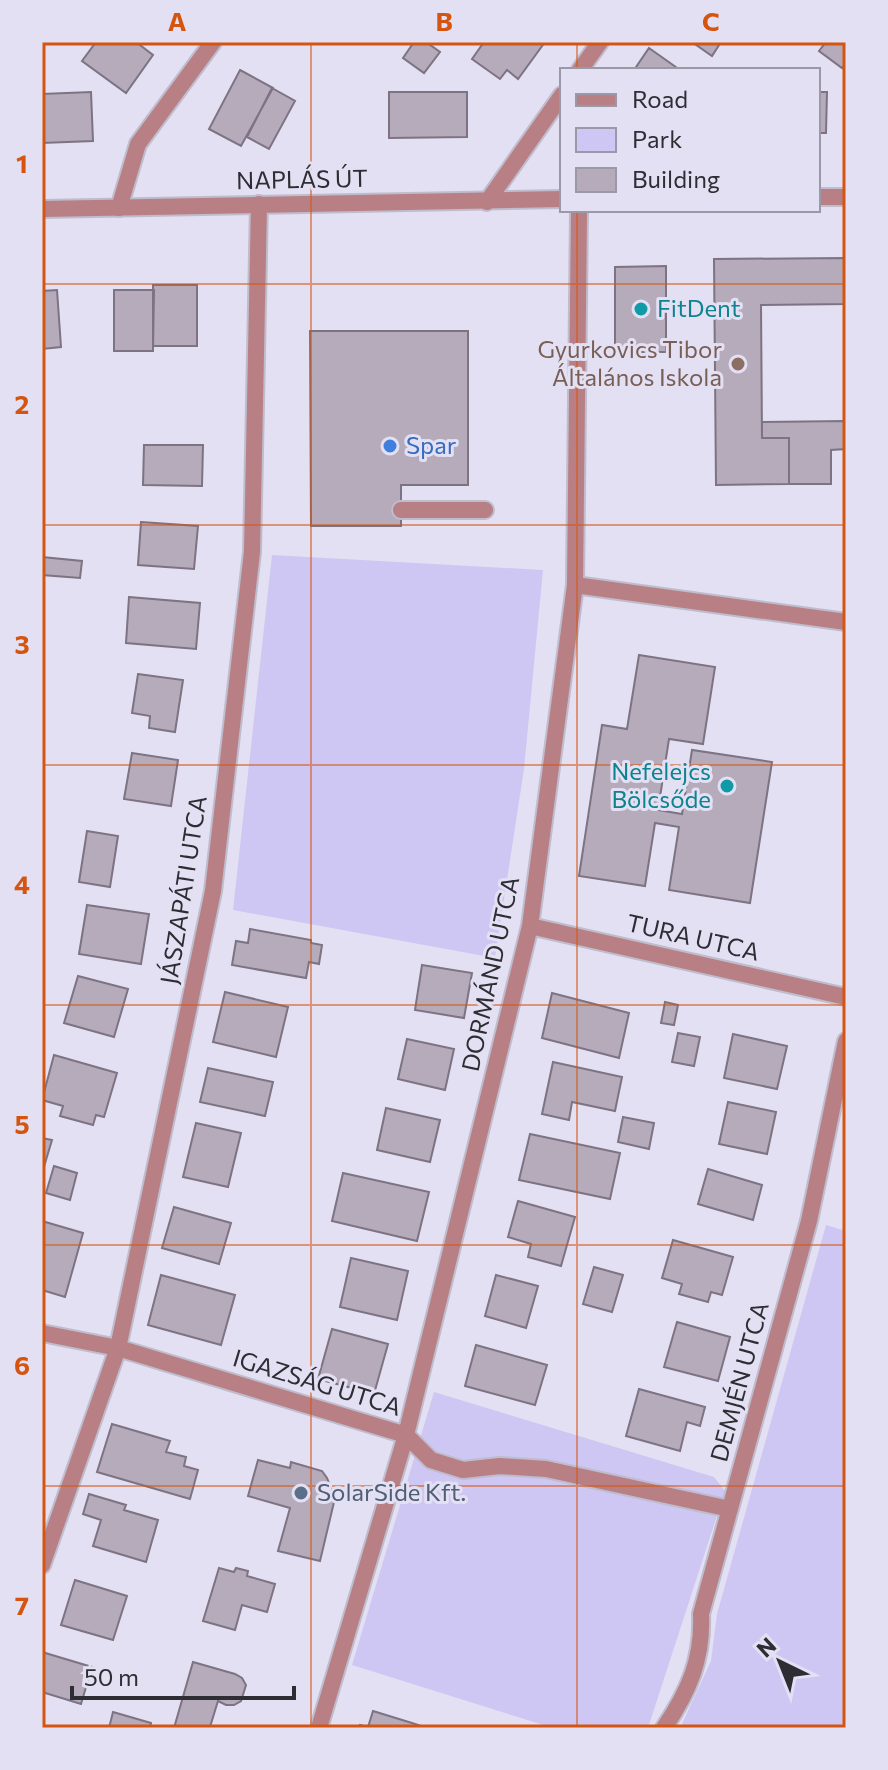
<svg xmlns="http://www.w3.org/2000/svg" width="888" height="1770" font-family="Commissioner,sans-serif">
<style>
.green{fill:#cec7f3}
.building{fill:#b5abbb;stroke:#7d7382;stroke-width:2}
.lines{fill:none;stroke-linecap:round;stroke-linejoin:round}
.service-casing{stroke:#bfbccd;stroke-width:20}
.minor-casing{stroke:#bfbccd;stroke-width:20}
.tertiary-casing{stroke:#bfbccd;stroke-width:20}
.service{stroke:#b87f84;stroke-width:16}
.minor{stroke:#b87f84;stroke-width:16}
.tertiary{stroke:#b87f84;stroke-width:16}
.grid{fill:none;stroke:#d55510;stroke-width:2;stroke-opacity:0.55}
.culture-dot{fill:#0f9aa8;stroke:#e3e0f3;stroke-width:3}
.education-dot{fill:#8d6e63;stroke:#e3e0f3;stroke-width:3}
.shop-dot{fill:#3f7fe0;stroke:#e3e0f3;stroke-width:3}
.service-dot{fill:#5c6f8a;stroke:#e3e0f3;stroke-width:3}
.labels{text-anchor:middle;stroke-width:6;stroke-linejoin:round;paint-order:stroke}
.street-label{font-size:24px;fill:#2e2d34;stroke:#e3e0f3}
.culture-label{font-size:24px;fill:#0d838f;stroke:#e3e0f3;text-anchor:start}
.education-label{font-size:24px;fill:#785e54;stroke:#e3e0f3;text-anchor:end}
.shop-label{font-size:24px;fill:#366cbe;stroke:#e3e0f3;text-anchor:start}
.service-label{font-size:24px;fill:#4e5e75;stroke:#e3e0f3;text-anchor:start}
.neatline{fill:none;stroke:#d55510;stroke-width:3}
.grid-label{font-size:26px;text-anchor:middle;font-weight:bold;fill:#d55510}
</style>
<rect width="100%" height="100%" fill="#e3e0f3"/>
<path class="green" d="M272,555l271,15 -19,199 -29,189 -262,-48z
M826,1225l20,6v497h-166l31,-67 6,-47z
M434,1392l280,85 11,14 -77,237h-95l-201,-63z"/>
<path class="building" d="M96,42h40l17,13 -27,38 -44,-32z
M414,42h12l14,10 -16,21 -21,-15z
M484,42h61l-27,37 -11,-9 -7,9 -28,-20z
M692,42h29l-9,14z
M826,42l20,1v20l-4,5 -23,-17z
M649,48l31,22h-46z
M240,70l33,18 -32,58 -32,-17z
M42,85v9l49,-2 2,49 -51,2z
M272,88l23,13 -26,48 -22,-12z
M389,92h78v45l-78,1z
M818,92h9l-1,41h-8z
M846,258v46l-85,1 1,133h27v46l-73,1 -2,-226z
M666,266v86h-51v-85z
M153,285h44v61h-44z
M57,290l4,57 -19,2v-58z
M114,290h40l-1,61h-39z
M310,331h158v154h-67v41h-90z
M846,421v28l-15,1v34h-42v-46h-27v-16z
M144,445h59l-1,41 -59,-1z
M141,522l57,4 -4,43 -56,-4z
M42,557l40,4 -2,17 -38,-3z
M129,597l71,6 -4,46 -70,-6z
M639,655l76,12 -12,77 -34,-5 -11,71 24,4 10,-64 80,12 -22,141 -81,-13 10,-63 -24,-4 -10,63 -66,-10 23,-151 25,4z
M138,674l45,6 -8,52 -26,-4 1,-12 -18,-3z
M132,753l46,7 -7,46 -47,-7z
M87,831l31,5 -8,51 -31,-5z
M87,905l62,9 -8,50 -62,-10z
M250,929l61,11v3l11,2 -3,19 -10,-2 -3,16 -74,-13 4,-24 12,2z
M422,965l50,8 -8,45 -49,-8z
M78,976l50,13 -14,48 -50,-14z
M225,992l63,15 -12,50 -63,-15z
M552,993l77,20 -10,45 -77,-20z
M665,1002l13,3 -4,20 -13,-2z
M678,1033l22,4 -6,29 -22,-4z
M733,1034l54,12 -10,43 -53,-11z
M407,1039l47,10 -9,41 -47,-11z
M54,1055l63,18 -13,44 -8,-2 -3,10 -33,-9 3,-10 -21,-6z
M553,1062l69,15 -7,34 -43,-9 -3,18 -27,-6z
M208,1068l65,14 -8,34 -65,-14z
M728,1102l48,10 -9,42 -48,-10z
M386,1108l54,12 -10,42 -53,-12z
M623,1117l31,6 -5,26 -31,-7z
M196,1123l45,10 -13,54 -45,-10z
M530,1134l90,19 -10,46 -91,-19z
M42,1138l10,2 -9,30h-1z
M54,1166l23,7 -7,27 -24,-7z
M708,1169l54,16 -9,35 -55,-16z
M343,1173l86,19 -12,49 -85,-20z
M518,1201l57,16 -14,49 -33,-9 3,-13 -23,-7z
M174,1207l57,16 -12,41 -57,-16z
M42,1221l41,12 -18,64 -23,-7z
M673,1240l60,17 -11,38 -11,-3 -3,10 -29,-8 3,-10 -20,-6z
M351,1258l57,13 -11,49 -57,-13z
M594,1267l29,8 -11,37 -29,-8z
M161,1275l74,20 -14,50 -73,-20z
M496,1275l42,11 -12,42 -41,-12z
M677,1322l53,15 -12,44 -54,-14z
M332,1329l56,15 -14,50 -56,-15z
M476,1345l71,20 -12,40 -70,-19z
M639,1389l66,18 -5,19 -13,-4 -7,29 -54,-15z
M112,1424l58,17 -4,11 20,5 -2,9 14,4 -8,29 -93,-27z
M258,1460l32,8 1,-6 31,9 5,7 8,20 -15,63 -42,-10 12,-43 -42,-12z
M89,1494l37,11 -2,5 34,10 -12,42 -53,-16 8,-26 -18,-6z
M219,1568l15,4 2,-4 12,3 -1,5 28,8 -8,28 -25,-7 -7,25 -32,-9z
M75,1580l52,16 -14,44 -52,-15z
M42,1652l50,15 -11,37 -39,-12z
M193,1662l42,12 7,4 4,7 -5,16 -7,4h-8l-8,-4 -8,26 9,1h-45z
M373,1711l39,12 15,5h-68l1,-3 8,2z
M113,1712l38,11 -1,5h-41z"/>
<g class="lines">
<defs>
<path id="service" d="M401,510h84
M575,585l271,37"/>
<path id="minor" d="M580,70l20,-28
M487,202l75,-107
M119,208l19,-64 75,-102
M530,926l316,71
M42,1333l76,15 288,87 25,25 32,10 37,-4 46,3 184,40
M42,1565l76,-217 95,-457 39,-339 7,-348
M319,1728l87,-293 124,-509 45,-341 4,-375
M664,1728c25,-37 39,-69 37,-114l108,-393 37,-180"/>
<path id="tertiary" d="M818,197h28
M42,209l520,-10"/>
</defs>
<use href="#service" class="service-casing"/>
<use href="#minor" class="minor-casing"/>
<use href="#tertiary" class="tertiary-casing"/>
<use href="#service" class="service"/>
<use href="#minor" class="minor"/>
<use href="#tertiary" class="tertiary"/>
</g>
<path class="grid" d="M311,42v1686M577,42v28M577,210v1518M42,284h804M42,525h804M42,765h804M42,1005h804M42,1245h804M42,1486h804"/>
<g class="culture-dot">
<circle cx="641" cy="309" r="8"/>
<circle cx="727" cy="786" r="8"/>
</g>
<circle class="education-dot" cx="738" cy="364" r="8"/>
<circle class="shop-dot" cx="390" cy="446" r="8"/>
<circle class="service-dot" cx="301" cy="1493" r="8"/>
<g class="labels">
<g class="street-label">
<text transform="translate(302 180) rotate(-1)" y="8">NAPLÁS ÚT</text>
<text transform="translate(184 890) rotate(-81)" y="8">JÁSZAPÁTI UTCA</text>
<text transform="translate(693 938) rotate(13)" y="8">TURA UTCA</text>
<text transform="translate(491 974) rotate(-78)" y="8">DORMÁND UTCA</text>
<text transform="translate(740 1382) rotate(-75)" y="8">DEMJÉN UTCA</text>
<text transform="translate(317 1383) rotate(17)" y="8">IGAZSÁG UTCA</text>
</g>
<g class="culture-label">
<text x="657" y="317">FitDent</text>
<text x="711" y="780" text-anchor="end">Nefelejcs<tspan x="711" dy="28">Bölcsőde</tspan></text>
</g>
<g class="education-label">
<text x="722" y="358">Gyurkovics Tibor<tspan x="722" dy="28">Általános Iskola</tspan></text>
</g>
<g class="shop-label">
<text x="406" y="454">Spar</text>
</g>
<g class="service-label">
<text x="317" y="1501">SolarSide Kft.</text>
</g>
</g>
<rect width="888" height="1770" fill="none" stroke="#e3e0f3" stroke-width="88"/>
<rect x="560" y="68" width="260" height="144" fill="#e3e0f3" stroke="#9b98a7" stroke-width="2"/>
<rect x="576" y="94" width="40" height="12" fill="#b87f84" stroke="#9b98a7" stroke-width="2"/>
<text x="632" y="108" font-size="24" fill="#2e2d34">Road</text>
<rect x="576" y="128" width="40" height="24" fill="#cec7f3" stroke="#9b98a7" stroke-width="2"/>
<text x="632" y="148" font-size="24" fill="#2e2d34">Park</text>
<rect x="576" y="168" width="40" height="24" fill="#b5abbb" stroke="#9b98a7" stroke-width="2"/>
<text x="632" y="188" font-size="24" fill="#2e2d34">Building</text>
<g transform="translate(780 1662) rotate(317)" stroke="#e3e0f3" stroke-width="6" paint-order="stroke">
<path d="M0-6L14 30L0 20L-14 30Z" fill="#2e2d34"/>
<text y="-12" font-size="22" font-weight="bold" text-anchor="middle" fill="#2e2d34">N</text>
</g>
<path d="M72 1686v12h222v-12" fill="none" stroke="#2e2d34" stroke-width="4"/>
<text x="84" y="1686" font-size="24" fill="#2e2d34" stroke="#e3e0f3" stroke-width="6" paint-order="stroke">50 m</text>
<rect x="44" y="44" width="800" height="1682" class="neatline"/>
<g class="grid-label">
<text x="177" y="31">A</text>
<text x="444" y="31">B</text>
<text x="711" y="31">C</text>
<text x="22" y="173">1</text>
<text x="22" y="414">2</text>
<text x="22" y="654">3</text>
<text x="22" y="894">4</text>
<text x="22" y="1134">5</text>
<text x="22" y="1375">6</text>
<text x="22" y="1615">7</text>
</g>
</svg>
